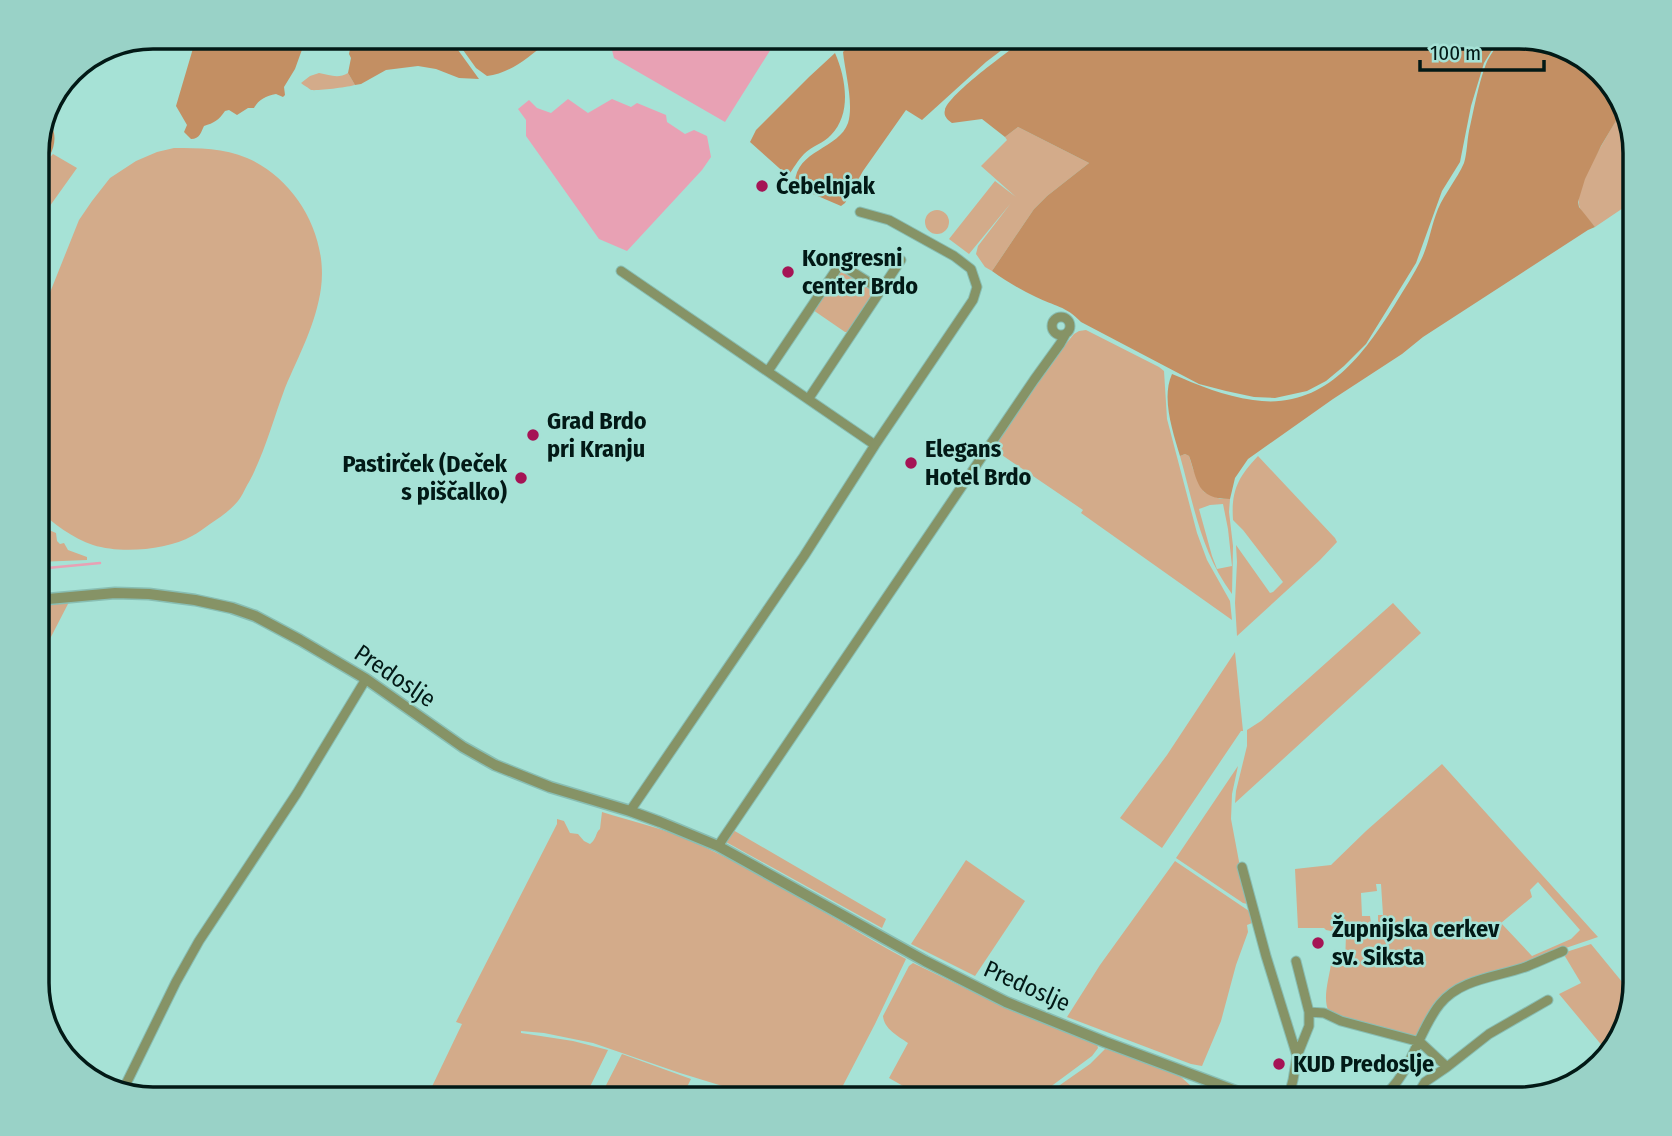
<svg xmlns="http://www.w3.org/2000/svg" width="1672" height="1136" font-family="'Fira Sans Condensed',sans-serif">
<style>
.green{fill:#d3ab8a;fill-rule:evenodd}
.forest{fill:#c38f63}
.water{fill:#e8a1b4}
.lines{fill:none;stroke-linecap:round;stroke-linejoin:round}
.stream{stroke:#e8a1b4;stroke-width:2.5}
.minor-casing{stroke:#88beb3;stroke-width:11}
.tertiary-casing{stroke:#88beb3;stroke-width:13}
.minor{stroke:#869366;stroke-width:9}
.tertiary{stroke:#869366;stroke-width:10}
.poi-dot{fill:#a51455;stroke:#a6e2d6;stroke-width:2.5}
.labels{text-anchor:middle;stroke-width:5;stroke-linejoin:round;paint-order:stroke}
.poi-label{font-size:24px;font-weight:bold;fill:#021916;stroke:#a6e2d6;text-anchor:start}
.street-label{font-size:24px;fill:#021916;stroke:#a6e2d6}
.rim{fill:none;stroke:#021916;stroke-width:3.5}
</style>
<rect width="100%" height="100%" fill="#a6e2d6"/>
<path class="green" d="M319,73c11,2 19,6 29,0l7,12c-7,2 -37,6 -44,5 -1,-1 -9,-6 -10,-7l9,-7z
M1624,105l11,47v48l-40,27c-5,-6 -15,-15 -16,-22 -5,-21 36,-79 45,-100z
M1018,127l71,36 -42,33 -13,13 -42,62 -7,-4 -9,-13 2,-8 33,-43 -42,51 -20,-15 46,-58 21,16 -35,-31 26,-26 -2,-3z
M174,148c25,0 50,0 73,10 49,21 81,78 74,130 -5,36 -22,67 -36,100 -12,32 -20,64 -36,94 -4,6 -6,13 -11,19 -7,9 -19,17 -28,23 -6,4 -12,9 -18,12 -25,14 -71,18 -99,9 -20,-7 -43,-22 -56,-39v-181l42,-105 13,-19 18,-23 26,-17 21,-9z
M53,154l24,14 -30,42 -10,23v-14l7,-12 -7,-4v-34l4,-2z
M925 222a12 12 0 1 1 24 0a12 12 0 1 1-24 0Z
M841,271l32,20 1,3 -26,38h-3l-32,-22z
M1086,330l73,37 5,4 3,48 30,114 10,27 23,41 2,19 -151,-107 2,-3 -90,-61 55,-83 26,-32 5,-3z
M1185,454l4,2 4,13 11,23 16,7h10l-1,13 4,34 -1,48c-31,-42 -38,-88 -52,-138zM1223,504l5,25 4,37 -15,3 -5,-13 -13,-47 11,-4z
M1258,456l77,82 2,4 -17,18 -83,76 -2,-33 2,-41 -1,-17 34,48 3,-1 10,-10 -40,-52 -10,-10c-2,-29 5,-43 25,-64z
M37,517l11,9 1,4 7,3 1,8 3,3 4,-1 4,7 19,7v3l-50,2z
M69,602l-32,62v-45l4,-7 -4,-2v-4z
M1393,603l28,30 -186,170 1,-12 11,-45v-16l14,-9z
M1235,652l8,79h-2l-79,117 -42,-30 47,-63z
M1442,764l156,173 -38,13 -25,10 -72,23 -48,53 -54,-12 -32,-12c-7,-13 0,-33 2,-48l14,2 1,-32 -20,-4 -2,-2h-26l-3,-59 36,-4 35,-34zM1538,882l42,48 -9,9 -39,17 -31,-33 31,-26 -2,-7zM1376,884h5l2,31h-5v8h-7l-1,-7h-8l-1,-23 16,-2z
M1238,766l-6,28 -1,25 16,85 -4,-1 -67,-45z
M602,812c28,9 56,15 82,26 78,33 148,81 222,121l-31,65 -39,75h-71l-85,-26 -87,-30 -49,-10 -23,-2v2l52,8 35,9 -24,49h-158l36,-75 -6,-2 101,-198v-5l7,2 6,12 8,1 6,7 6,3c7,-5 5,-11 10,-15z
M733,830l153,89 -4,9 -156,-86z
M966,860l59,41 -50,75 -64,-32z
M1175,861l74,50 3,12 -5,2 1,7 -12,33 -15,56 -19,45 -11,-2 -124,-47 33,-52z
M1591,944l41,50 -17,54 -6,6 -50,-60 22,-11 -18,-30z
M913,963l81,39 103,42 1,4 -6,8 -58,43h-108l-37,-21 19,-35c-10,-7 -24,-14 -25,-27l26,-50z
M1105,1049l12,2 64,26 10,9 23,9 -1,4h-173l50,-35z
M622,1054l69,25 -10,20h-82z"/>
<path class="forest" d="M1500,37l-16,26 -13,43 -11,56 -18,29 -26,72 -50,81 -22,22 -18,15 -19,10 -32,7 -21,-1 -28,-6 -27,-7 -118,-62c-15,-16 -27,-16 -45,-25 -15,-7 -30,-16 -44,-26l42,-62 13,-13 42,-33 -71,-36 -13,10 -23,-18 -30,4c-4,-3 -9,-7 -7,-13 3,-15 65,-60 79,-70z
M1503,37h16l65,20 39,44 1,4 -4,9 -19,32 -16,33 -7,23 1,5 16,20 -7,3 -165,107 -21,17 -69,45 -85,60 -13,19 -5,21c-34,0 -32,-18 -41,-43l-4,-2 -5,2c-7,-24 -19,-58 -8,-82 26,11 52,22 81,26 71,11 111,-45 144,-99 8,-13 17,-27 24,-41 8,-16 10,-34 17,-51 7,-16 19,-30 26,-46 3,-9 3,-22 5,-32 5,-22 9,-46 17,-67 4,-10 12,-19 17,-27z
M1015,40l-29,22 -64,58 -16,-10 -43,61 -18,32 -4,3 -42,-18 -4,-5c1,-33 44,-34 53,-60 6,-19 -3,-51 -5,-71l10,-11z
M453,43l26,36 -20,-1 -23,-9 -18,-3 -32,4 -25,14 -6,1 -7,-12 3,-15 -2,-4 2,-10z
M458,43h88c-17,14 -37,31 -59,33l-11,-8z
M304,44l-9,25 -11,18 1,8 -2,2 -7,-3c-10,2 -17,5 -22,14h-6l-11,7 -8,-5 -4,1c-6,9 -11,12 -21,15 -3,6 -4,13 -13,13l-7,-7 3,-7 -11,-19 18,-61z
M835,53c11,25 17,61 -4,82 -7,8 -19,11 -27,19 -6,6 -11,15 -16,22l-38,-34 6,-12 53,-53z
M48,120c13,16 5,39 -11,49v-23z"/>
<path class="water" d="M776,41l-51,81 -111,-64 -4,-16z
M568,99l20,14 24,-14 19,8 6,-4 29,12 1,7 18,12 9,-4 13,6 4,21 -9,13 -75,81 -28,-12 -73,-103v-16l-8,-11 11,-9 8,8 14,5z"/>
<g class="lines">
<path class="stream" d="M37,569l63,-6"/>
<defs>
<path id="minor" d="M621,271l254,174
M881,290l20,-30
M1052 326a9 9 0 1 1 18 0a9 9 0 1 1-18 0Z
M768,371l72,-107 41,26 -72,108
M630,811l174,-255 71,-111 98,-145 4,-13 -6,-18 -17,-13 -65,-36 -29,-8
M718,846l316,-466 26,-36 5,-9
M1242,867l24,89 31,100 -4,24 -5,19
M1296,961l13,51
M1297,1056l12,-30v-14l15,1 17,8 79,21 27,25 42,-33 59,-34
M123,1090l53,-108 23,-41 98,-148 69,-114
M1380,1099c32,-24 37,-67 60,-95 21,-26 59,-27 88,-38 12,-5 23,-10 35,-15
M1415,1099l10,-17 22,-15"/>
<path id="tertiary" d="M37,600l78,-7 34,1 46,6 37,8 23,8 45,24 66,39 97,68 32,18 55,22 80,24 30,11 58,24 207,115 81,41 99,40 152,57"/>
</defs>
<use href="#minor" class="minor-casing"/>
<use href="#tertiary" class="tertiary-casing"/>
<use href="#minor" class="minor"/>
<use href="#tertiary" class="tertiary"/>
</g>
<g class="poi-dot">
<circle cx="762" cy="186" r="7"/>
<circle cx="788" cy="272" r="7"/>
<circle cx="533" cy="435" r="7"/>
<circle cx="911" cy="463" r="7"/>
<circle cx="521" cy="478" r="7"/>
<circle cx="1318" cy="943" r="7"/>
<circle cx="1279" cy="1064" r="7"/>
</g>
<g class="labels">
<g class="poi-label">
<text x="776" y="194">Čebelnjak</text>
<text x="802" y="266">Kongresni<tspan x="802" dy="28">center Brdo</tspan></text>
<text x="547" y="429">Grad Brdo<tspan x="547" dy="28">pri Kranju</tspan></text>
<text x="925" y="457">Elegans<tspan x="925" dy="28">Hotel Brdo</tspan></text>
<text x="507" y="472" text-anchor="end">Pastirček (Deček<tspan x="507" dy="28">s piščalko)</tspan></text>
<text x="1332" y="937">Župnijska cerkev<tspan x="1332" dy="28">sv. Siksta</tspan></text>
<text x="1293" y="1072">KUD Predoslje</text>
</g>
<g class="street-label">
<text transform="translate(395 676) rotate(34)" y="8">Predoslje</text>
<text transform="translate(1027 986) rotate(24)" y="8">Predoslje</text>
</g>
</g>
<path d="M0 0H1672V1136H0ZM153 49H1519A104 104 0 0 1 1623 153V983A104 104 0 0 1 1519 1087H153A104 104 0 0 1 49 983V153A104 104 0 0 1 153 49Z" fill="#99d2c7" fill-rule="evenodd"/>
<path class="rim" d="M153 49H1519A104 104 0 0 1 1623 153V983A104 104 0 0 1 1519 1087H153A104 104 0 0 1 49 983V153A104 104 0 0 1 153 49Z"/>
<path d="M1420 60v10h124v-10" fill="none" stroke="#021916" stroke-width="3.5"/>
<text x="1430" y="60" font-size="21" fill="#021916" stroke="#a6e2d6" stroke-width="5" paint-order="stroke">100 m</text>
</svg>
